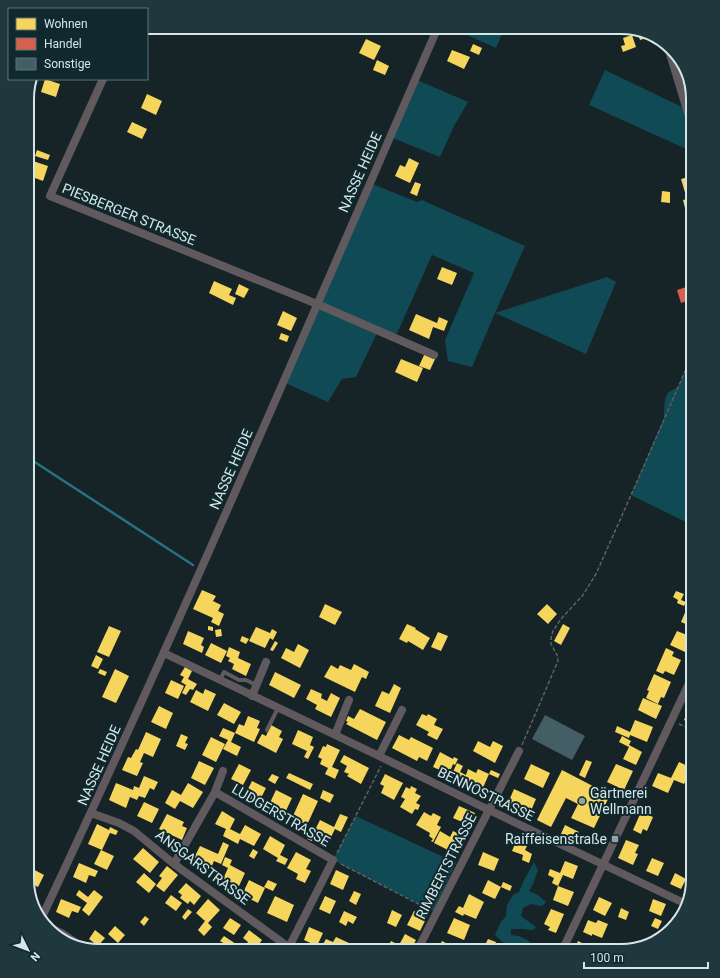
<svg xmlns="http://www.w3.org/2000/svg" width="720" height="978" font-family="Roboto,sans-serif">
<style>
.green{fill:#104a54}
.homes{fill:#f6d55c}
.shops{fill:#d6604d}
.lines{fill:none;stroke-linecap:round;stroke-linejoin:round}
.stream{stroke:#257381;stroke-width:2.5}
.building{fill:#435e64}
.path{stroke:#5f6062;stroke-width:1.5;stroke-dasharray:4 2;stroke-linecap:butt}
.service{stroke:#60595e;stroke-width:4}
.minor{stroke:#60595e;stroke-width:8}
.poi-dot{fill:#93a1a4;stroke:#0f292e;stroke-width:1.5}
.labels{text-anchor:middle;stroke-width:4;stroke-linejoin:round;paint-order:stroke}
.street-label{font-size:14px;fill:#d6e5e8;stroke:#0f292e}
.poi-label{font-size:14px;fill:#d6e5e8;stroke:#0f292e;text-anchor:start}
.rim{fill:none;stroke:#d6e5e8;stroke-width:2}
</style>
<rect width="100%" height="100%" fill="#162427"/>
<path class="green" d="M449,27h56l-9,21z
M605,70l77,37 11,38v7l-104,-47z
M415,79l53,23 -14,24 -14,31 -50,-20z
M370,183l47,19 5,-2 103,46 -30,67 112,-36 9,5 -30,72 -91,-41 -23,54 -24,-6 -3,-21 29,-67 -42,-18 -37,83 -17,-7 -22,46 -14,2 -14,23 -45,-20z
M693,353v165l-3,6 -59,-29 33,-77c0,-6 0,-23 5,-26 3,-2 6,-3 9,-5z
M356,816l100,47 -23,48 -100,-51z
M534,862l4,8 -5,14 -4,7 9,4 8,7 -4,4 -11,-2 -8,4 -2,8 15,11 -3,3 -12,-1h-10v6l8,1 10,5 3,10c-15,1 -27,-5 -37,-16l6,-13 5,-6 1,-11 6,-10 6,-3 5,-12z"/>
<path class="homes" d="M637,31l6,2 10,3 -13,4z
M632,35l4,12 -13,5 -2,-6 4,-1 -2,-7z
M366,39l15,7 -7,14 -15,-7z
M473,44l9,4 -3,7 -9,-4z
M452,50l18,7 -6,12 -17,-8z
M377,60l12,6 -4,9 -12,-5z
M45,79l15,5 -4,13 -15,-5z
M147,94l15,7 -6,14 -15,-7z
M132,122l15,7 -5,10 -15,-7z
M37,150l13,5 -2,5 -13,-4z
M409,158l10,5 -9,20 -15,-7 5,-11 5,2z
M30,160l18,6 -5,15 -16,-6v-7z
M693,176v30l-8,2 -2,-8 4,-1 -6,-20z
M415,182l6,2 -4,12 -7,-3z
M662,191l8,1v11l-9,-1z
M442,267l15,6 -5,12 -15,-6z
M214,281l18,8 -3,6 7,3 -3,7 -24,-12z
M239,284l10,5 -5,9 -9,-4z
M283,311l14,7 -6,13 -14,-6z
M416,314l21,9 2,-6 9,4 -4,10 -11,-4 -4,12 -20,-9z
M281,333l8,3 -2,6 -8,-3z
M425,353l11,4 -6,13 -11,-4z
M401,359l22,9 -6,14 -22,-10z
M202,590l14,6 -3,5 8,4 -3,6 6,3 -5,12 -8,-4 2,-4 -20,-9z
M676,591l8,3 -3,6 5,2 -2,4 -7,-3 1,-3 -5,-3z
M693,591v11l-4,-2z
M325,604l17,8 -7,13 -16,-8z
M547,604l10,10 -9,10 -11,-10z
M687,608l6,2v17l-12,-5z
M407,624l9,4 -1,1 15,9 -7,12 -15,-9 -1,2 -8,-4z
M563,624l7,4 -9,17 -7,-4z
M109,626l12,5 -12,26 -12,-5z
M208,626l5,1v4l-5,-1z
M256,627l14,6 2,-4 5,3 -4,8 -3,-2 -5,10 -16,-7z
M221,629l1,7 -6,1 -1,-7z
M188,631l16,7 -3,7 3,2 -2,6 -19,-9z
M677,631l15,6 -7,15 -15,-7z
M438,632l10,4 -7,15 -10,-4z
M242,636l7,3 -3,5 -6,-3z
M275,641l3,2 -5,8 -3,-1z
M211,643l16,8 -6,12 -16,-8z
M298,644l11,6 -9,18 -19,-10 5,-10 8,4z
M229,647l11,5 -2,6 13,6 -5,12 -14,-7 2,-5 -6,-3 2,-3 -4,-2z
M666,648l8,4 -2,4 9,4 -7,15 -9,-4 -2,3 -7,-3z
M96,655l7,4 -5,10 -7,-3z
M354,664l15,8 -3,7 -4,-2 -7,15 -31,-15 7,-12 7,4 2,-4 11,5z
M185,667l7,4 -4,8 9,5 -4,6 -3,-1 -4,6 -4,-2 4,-8 -5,-3 3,-5 -4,-2z
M100,669l7,3 -2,4 -7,-3z
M115,669l14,7 -13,27 -14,-6z
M275,672l26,13 -7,13 -25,-13z
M654,674l17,8 -7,16 -3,-1 -3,7 -12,-6 3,-7 -2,-1z
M171,680l13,6 -6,13 -13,-6z
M394,684l7,4 -11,25 -15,-7 7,-15 7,3z
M205,689l11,5 -8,17 -18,-9 6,-12 7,4z
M311,689l11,5 -1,4 6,3 4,-8 9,5 -9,19 -16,-8 2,-4 -11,-6z
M643,698l19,8 -6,13 -18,-9z
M693,700v24l-9,-4z
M224,703l17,9 -7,12 -17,-9z
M159,706l14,7 -7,16 -15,-7z
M360,709l26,13 -9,18 -31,-16 2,-2 -2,-1 2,-5 6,3z
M422,714l5,2 1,-2 9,5 -3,6 9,4 -6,11 -10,-5 2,-3 -13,-7z
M248,716l12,5 -3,7 3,1 -6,13 -19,-9 4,-9 5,2z
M635,720l18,7 -6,15 -17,-7 -1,3 -14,-6 2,-6 13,6z
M271,725l11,6 -3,6 4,2 -7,14 -19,-10 5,-9 4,2z
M223,728l12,5 -4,9 10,5 -4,9 -14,-7 5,-9 -9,-4z
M298,730l15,7 -3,8 4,2 -6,12 -4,-2 3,-6 -15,-7z
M146,732l15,7 -8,18 -9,-4 -4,9 3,1 -6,13 -15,-6 6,-13 3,1 5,-9 2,1z
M181,734l7,3 -3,6 3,1 -3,6 -9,-4z
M399,735l10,5 2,-3 22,11 -6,13 -8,-4 -2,4 -25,-13z
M622,736l9,5 -2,4 13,7 -6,13 -13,-6 6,-12 -10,-5z
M211,737l14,7 -9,18 -14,-7z
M689,739l4,2v10l-8,-4z
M478,741l12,6 3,-6 10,5 -8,17 -22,-12z
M327,744l13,6 -8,17 7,3 -4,9 -10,-5 3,-6 -8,-4 2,-5 -4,-2 5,-11 3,1z
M440,752l13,7 1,-2 4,2 -3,6 -2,-1 -4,10 -16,-7z
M344,755l25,13 -8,16 -14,-8 2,-2 -5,-2 3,-6 -7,-4z
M586,760l6,2 -7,16 -6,-3z
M199,761l15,7 -9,17 -14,-7z
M679,762l13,6 -3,7 2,1 -2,3 -2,-1 -3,6 -10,-4 -6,13 -16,-7 6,-13 13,5z
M457,763l6,3 -3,6 6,3 2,-6 8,4 2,-4 11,5 -7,16 -31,-14z
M239,764l12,6 -8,15 -12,-6z
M531,764l19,9 -7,15 -19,-9z
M616,764l17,7 -9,19 -17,-8z
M491,770l9,4 -2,4 -9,-4z
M562,770l48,25 -16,33 -23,-10 7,-14 -12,-6 -15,29 -14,-7z
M289,773l24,11 -3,6 -24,-12z
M272,774l7,3 -4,7 -7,-4z
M385,774l18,9 -9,17 -13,-7 3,-7 -4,-2z
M144,776l14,6 -4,8 -4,-2 -5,10 -6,-2 -2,4 -7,-3 -4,11 -17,-8 7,-17 17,7 1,-4 5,2z
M252,781l14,7 -8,16 -14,-7z
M188,783l15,9 -10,16 -13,-7 -5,8 -10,-6 7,-13 9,5z
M411,786l6,3 -2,4 6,3 -5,7 4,2 -2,5 -3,-1 -3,5 -12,-7 5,-8 -4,-2 5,-10 4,2z
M514,789l22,10 -6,14 -22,-10z
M276,790l16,8 -9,19 -16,-8z
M323,790l11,5 -4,8 -10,-5z
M693,792v14l-5,-2z
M303,794l15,7 -11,24 -15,-7z
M144,802l15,7 -7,14 -15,-7z
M459,806l16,7 -6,12 -16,-7z
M222,811l13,8 -5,10 10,5 5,-9 16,9 -7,12 -14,-7 -2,5 -15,-8 3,-7 -11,-5z
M424,812l7,4 2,-3 8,4 -4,8 4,2 -8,15 -2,-1 2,-2 -4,-3 1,-3 -14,-8z
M641,812l12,5 -6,14 -4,-2 -2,5 -8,-4z
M167,814l17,8 -2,4 5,2 -5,12 -23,-11z
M340,814l8,3 -7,15 -6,-3 -6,12 -16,-7 7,-14 14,7z
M97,824l12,6 1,-3 8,4 -2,4 -6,-2 -8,17 -14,-6z
M565,825l14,7 -5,11 -14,-7z
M440,831l10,6 3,-6 10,5 -9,17 -20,-10z
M310,834l4,2 -2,5 -5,-2z
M270,836l15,9 -5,10 8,4 -3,6 -9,-4 2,-3 -15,-9z
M518,837l11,5 -4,8 7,4 -3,9 -7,-3 1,-5 -11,-4z
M626,840l13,5 -4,8 3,1 -5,11 -15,-7z
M223,842l6,3 -8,19 -7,-3 -3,7 -18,-8 7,-14 18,8z
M143,848l16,14 -9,11 -17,-14z
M253,849l5,3 -4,7 -5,-3z
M101,850l13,6 -7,14 -13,-6z
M296,852l15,8 -5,9 5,2 -6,12 -9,-4 2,-5 -11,-6z
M483,852l16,7 -5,12 -16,-6z
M225,857l7,3 -2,5 15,8 -6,13 -16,-7 5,-11 -6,-3z
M652,858l12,5 -6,13 -12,-5z
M565,861l13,5 -5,13 -10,-4 -5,11 -6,-3 2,-5 -6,-3 2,-6 10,4z
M79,863l19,8 -3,6 -6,-2 -3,8 -13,-6z
M167,866l11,9 -14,17 -8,-6 6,-8 -3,-2z
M29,867l15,8 -6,12 -10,-5 1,-4 -2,-1v-6z
M689,867l4,1v8l-7,-3z
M336,870l13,6 -6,14 -13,-6z
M144,873l12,11 -7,9 -13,-11z
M675,873l11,6 -5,10 -11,-5z
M249,880l16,8 -7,15 -16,-8z
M268,880l9,4 -4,7 -9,-4z
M488,880l13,7 -6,12 -13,-6z
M503,882l9,4 -2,5 -9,-4z
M186,883l15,13 -7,9 -4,-4 -2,3 -8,-6 2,-3 -4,-3z
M558,886l16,6 -6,14 -15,-6z
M79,890l9,7 6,-7 9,7 -14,19 -7,-6 5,-7 -11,-8z
M354,891l7,3 -5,11 -7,-4z
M469,894l15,8 -8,17 -12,-5 -1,2 -8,-4 4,-6 4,2z
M171,895l11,8 -6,8 -11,-8z
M275,896l19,9 -7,17 -20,-9z
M325,896l11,5 -6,13 -11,-5z
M599,897l13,6 -7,13 -12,-6z
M61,899l20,8 -3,6 -6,-2 -3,7 -13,-6z
M208,899l12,11 -12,13 4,4 -8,9 -6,-6 7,-9 -9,-8z
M653,899l13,5 -5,12 -12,-5z
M621,908l8,4 -3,8 -8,-3z
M188,909l4,3 -7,8 -3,-3z
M551,909l13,5 -8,19 -8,-3 2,-3 -6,-3z
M392,910l10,5 -6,12 -9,-4z
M344,911l13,6 -4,7 -5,-3 -2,5 -7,-4z
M414,911l13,6 -7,14 -13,-6z
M145,916l4,3 -5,7 -4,-4z
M230,918l11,7 -7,10 -11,-7z
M454,918l16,7 -6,15 -17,-7z
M655,918l7,3 -4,8 -7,-3z
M588,920l8,3 2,-3 10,4 -6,14 -10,-4v2l-9,-4z
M115,926l10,9 -7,8 -10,-9z
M309,927l14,6 -6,13 -13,-6z
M95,930l10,8 -7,8 -9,-7z
M249,930l13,10 -8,11h-13l7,-9 -5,-4z
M405,934l11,6 -6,11h-7l-6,-3 -1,3h-3l-6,-3 4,-7 8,4z
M224,936l15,10 -3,5h-11l3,-5 -8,-5z
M336,937l26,12 -1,2h-35l1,-3 -5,-2 4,-7 7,3z
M488,939l8,3 -4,9h-10z
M442,941l15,8 -1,2h-19z
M578,941l12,6 -2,4h-14z
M116,945l8,6h-13z
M270,945l8,6h-12z"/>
<path class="shops" d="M693,285v14l-12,4 -4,-13z"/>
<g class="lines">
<path class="stream" d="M27,457l166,108"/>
</g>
<path class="building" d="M545,715l40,21 -13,24 -40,-21z"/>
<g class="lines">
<path class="path" d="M679,724l14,6
M522,745l36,-84 -1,-6 -6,-11v-6l2,-7 8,-12 22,-24 13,-21 43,-97 54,-124
M337,853l44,-87
M341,864l89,46"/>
<path class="service" d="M220,680l4,-8 15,8h7l10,5
M267,730l11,-22"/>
<path class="minor" d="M668,47l25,83
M103,79l-53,117 267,108 117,51
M164,653l215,103 110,54 197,94
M252,696l14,-34
M335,735l14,-35
M379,756l23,-46
M215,792l118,68 -44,87
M91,813l28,10 15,8 40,33 120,87
M174,864l41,-72 8,-21
M41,919c139,-294 267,-594 397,-892
M50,928l13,6 19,13
M417,951l102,-200
M562,951l131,-276"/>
</g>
<g class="poi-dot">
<circle cx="582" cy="801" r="4"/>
<rect x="611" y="835" width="8" height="8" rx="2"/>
</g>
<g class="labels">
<g class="street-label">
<text transform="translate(360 172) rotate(-66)" y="5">NASSE HEIDE</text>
<text transform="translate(129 214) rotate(22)" y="5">PIESBERGER STRASSE</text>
<text transform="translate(231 469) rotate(-66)" y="5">NASSE HEIDE</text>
<text transform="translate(99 765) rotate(-66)" y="5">NASSE HEIDE</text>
<text transform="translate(486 794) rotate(26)" y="5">BENNOSTRASSE</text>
<text transform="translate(281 815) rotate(30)" y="5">LUDGERSTRASSE</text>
<text transform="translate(446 866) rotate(-63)" y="5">RIMBERTSTRASSE</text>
<text transform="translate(203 867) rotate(37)" y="5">ANSGARSTRASSE</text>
</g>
<g class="poi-label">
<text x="590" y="798">Gärtnerei<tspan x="590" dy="16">Wellmann</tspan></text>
<text x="607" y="844" text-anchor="end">Raiffeisenstraße</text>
</g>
</g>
<path d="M0 0H720V978H0ZM99 34H621A65 65 0 0 1 686 99V879A65 65 0 0 1 621 944H99A65 65 0 0 1 34 879V99A65 65 0 0 1 99 34Z" fill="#1f383d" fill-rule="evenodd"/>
<path class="rim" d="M99 34H621A65 65 0 0 1 686 99V879A65 65 0 0 1 621 944H99A65 65 0 0 1 34 879V99A65 65 0 0 1 99 34Z"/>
<rect x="8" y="8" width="140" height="72" fill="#0f292e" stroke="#5f7478"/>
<rect x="16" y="18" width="20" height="12" fill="#f6d55c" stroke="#5f7478"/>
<text x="44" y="28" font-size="12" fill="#d6e5e8">Wohnen</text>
<rect x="16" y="38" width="20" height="12" fill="#d6604d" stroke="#5f7478"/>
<text x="44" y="48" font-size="12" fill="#d6e5e8">Handel</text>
<rect x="16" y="58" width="20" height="12" fill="#435e64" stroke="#5f7478"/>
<text x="44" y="68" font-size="12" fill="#d6e5e8">Sonstige</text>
<g transform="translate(28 950) rotate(132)" stroke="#0f292e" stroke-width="3" paint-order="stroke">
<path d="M0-3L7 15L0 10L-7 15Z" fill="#d6e5e8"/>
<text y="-6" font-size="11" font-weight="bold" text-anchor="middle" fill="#d6e5e8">N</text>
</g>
<path d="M584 962v6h124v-6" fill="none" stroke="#d6e5e8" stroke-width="2"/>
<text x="590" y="962" font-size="12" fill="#d6e5e8" stroke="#0f292e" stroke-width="3" paint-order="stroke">100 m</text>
</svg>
